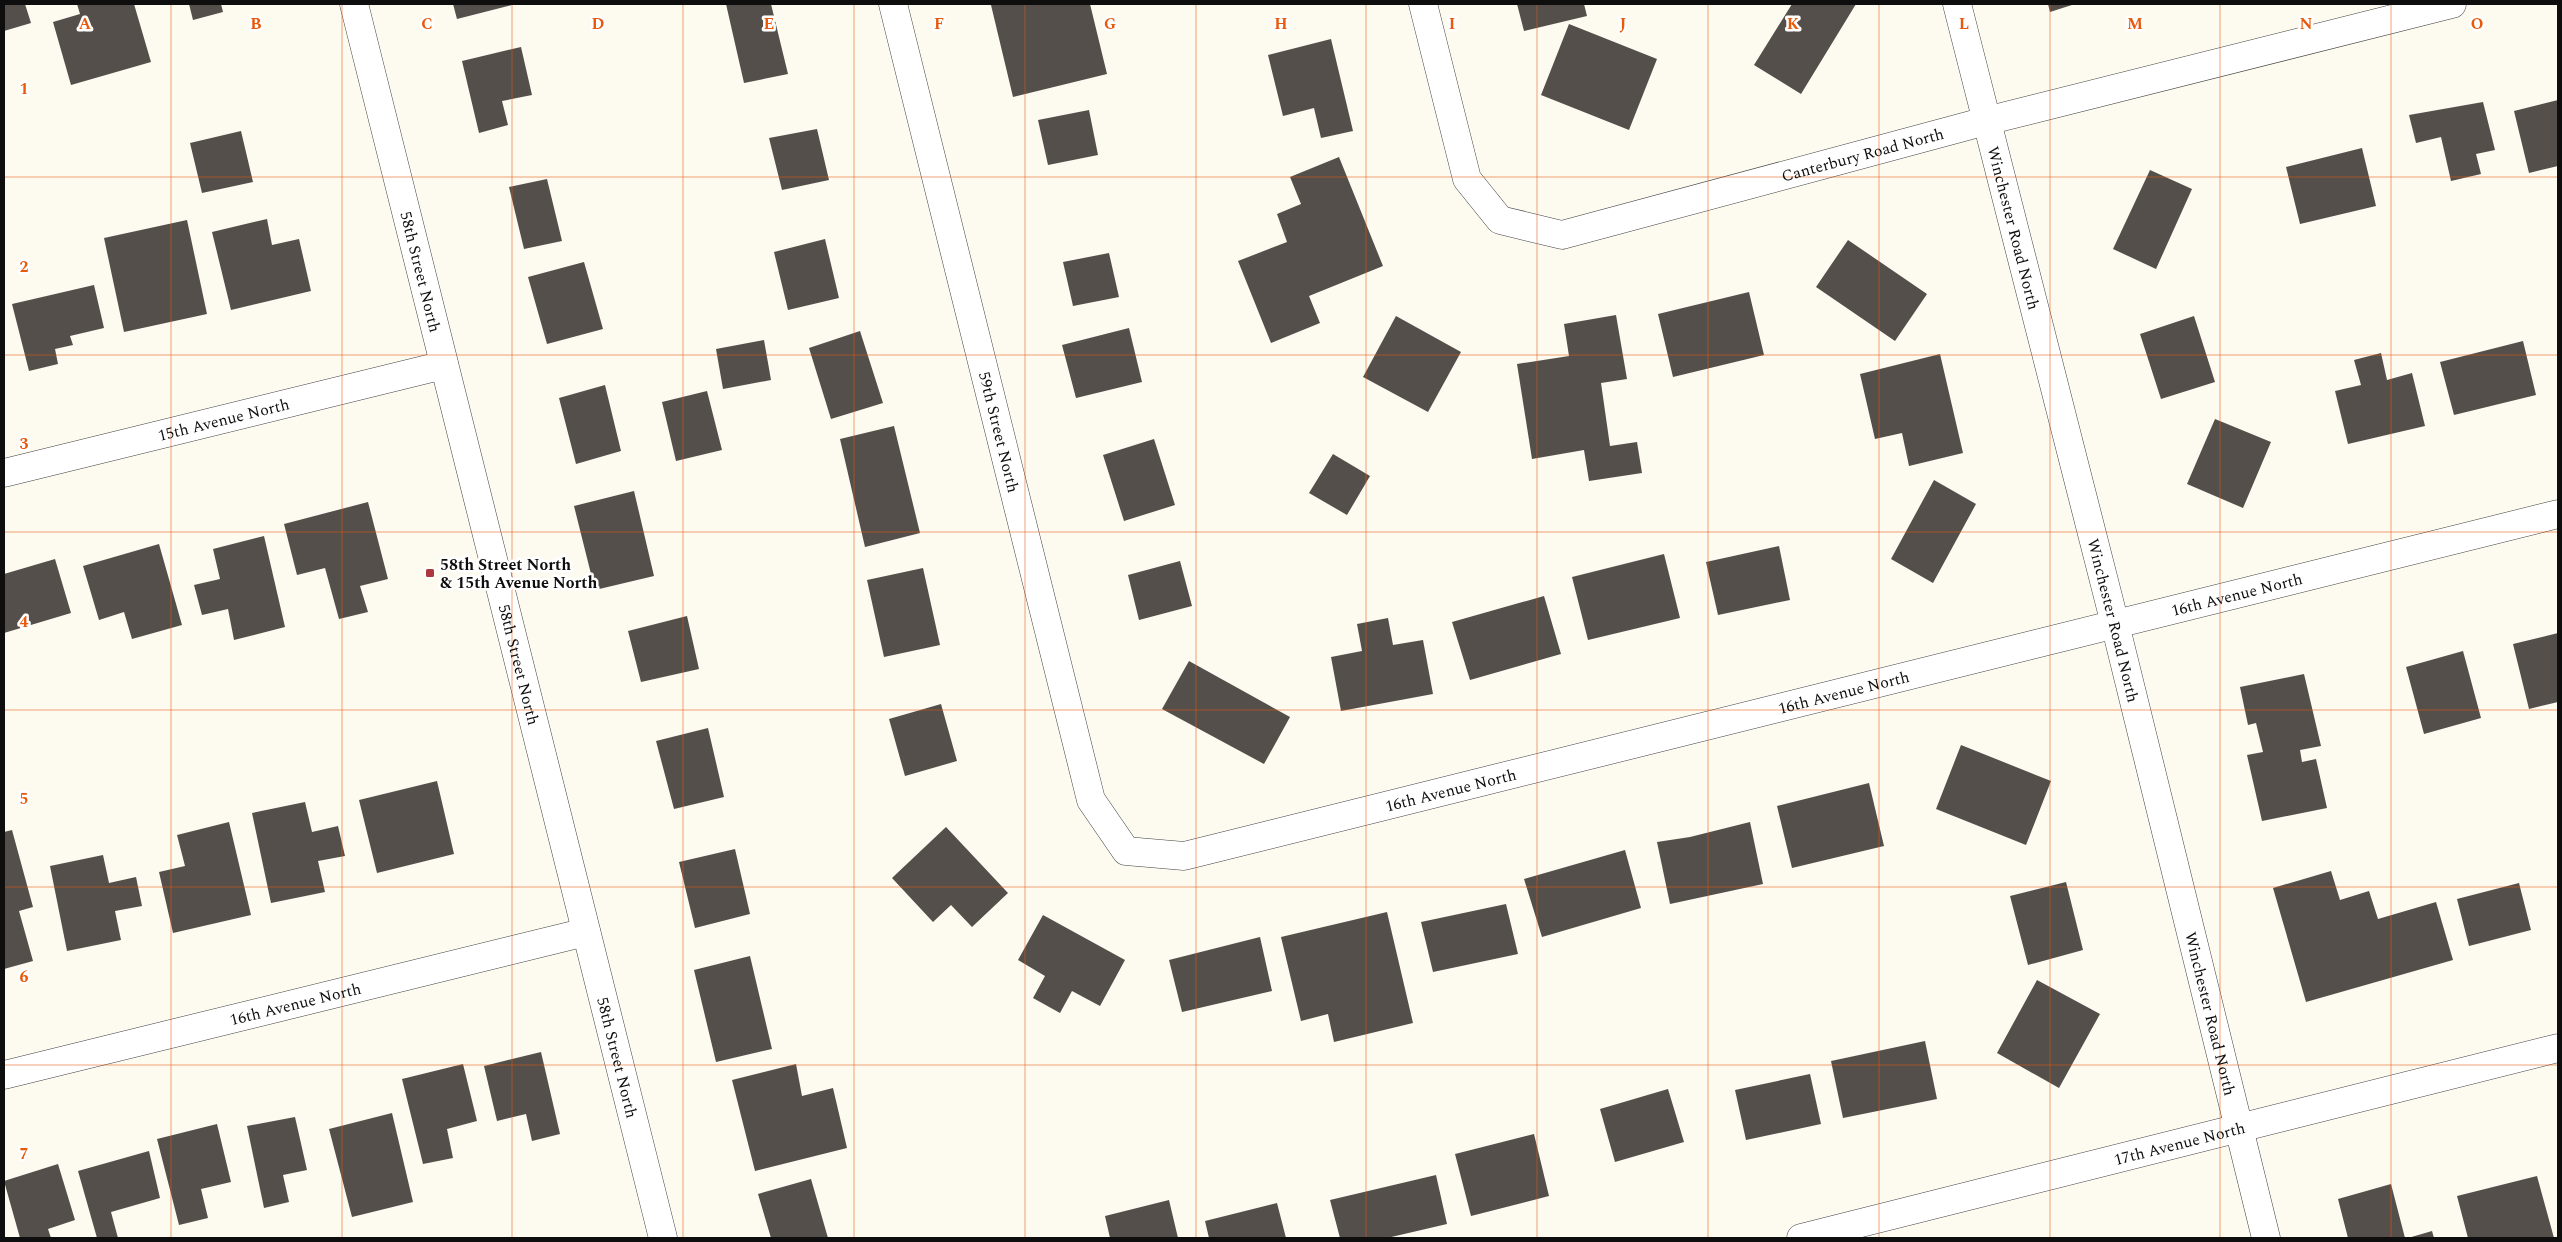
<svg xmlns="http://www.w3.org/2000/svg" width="2562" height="1242" font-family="Spectral,serif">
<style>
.building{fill:#554f4b}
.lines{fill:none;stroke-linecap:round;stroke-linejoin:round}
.minor-casing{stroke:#414141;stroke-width:29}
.minor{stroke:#fff;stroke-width:28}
.grid{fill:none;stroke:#e8590c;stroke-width:1;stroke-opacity:0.55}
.poi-dot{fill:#ac383e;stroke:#fff;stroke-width:2}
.labels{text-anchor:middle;stroke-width:5;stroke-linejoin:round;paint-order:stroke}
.street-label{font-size:16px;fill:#0e0e0e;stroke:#fff}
.poi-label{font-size:16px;font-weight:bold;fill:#0e0e0e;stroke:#fff;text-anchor:start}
.grid-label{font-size:16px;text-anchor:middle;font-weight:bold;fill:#e8590c;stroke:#fff;stroke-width:5;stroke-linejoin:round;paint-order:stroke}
</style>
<rect width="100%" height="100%" fill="#fdfaf0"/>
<path class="building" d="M4,4h21l6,19 -27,8z
M77,4h57l17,58 -80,23 -18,-63 27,-8z
M189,4h32l2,8 -30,8z
M453,4h63l-59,15z
M726,4h45l17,70 -44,9z
M995,4h95l17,70 -94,23 -22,-92z
M1517,4h67l3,12 -63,15z
M1792,4h64l-55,90 -47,-29z
M2048,4h27l-25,8z
M1569,24l88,35 -28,71 -88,-35z
M1331,39l22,92 -32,7 -7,-30 -31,8 -15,-61z
M521,47l11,48 -30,6 6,24 -29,8 -17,-72z
M2558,100v66l-29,7 -15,-62z
M2483,102l12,48 -19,4 5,20 -30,7 -10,-44 -25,6 -7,-28z
M1089,110l9,45 -50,10 -10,-45z
M817,129l12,51 -47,10 -13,-52z
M241,131l12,51 -51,11 -12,-50z
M2362,148l14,58 -76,18 -14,-57z
M1339,157l44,109 -74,30 11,27 -49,20 -33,-82 49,-19 -10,-28 24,-10 -11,-27z
M2150,170l42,19 -36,80 -43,-20z
M547,179l15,62 -38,8 -15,-62z
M267,219l5,26 27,-6 12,52 -80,19 -19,-78z
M187,220l20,94 -83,18 -20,-94z
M825,239l14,59 -51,12 -14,-58z
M1848,240l79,54 -32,47 -79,-54z
M1109,253l10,44 -46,9 -10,-44z
M584,262l19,67 -56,15 -19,-67z
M94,285l10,43 -34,8 3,9 -18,4 3,15 -29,7 -17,-67z
M1749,292l15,63 -91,22 -15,-63z
M1616,315l11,64 -26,4 9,63 27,-4 5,31 -53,8 -5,-31 -52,9 -15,-95 52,-8 -5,-32z
M1396,316l65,36 -33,60 -65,-35z
M2194,316l21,66 -54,17 -21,-65z
M1129,328l13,54 -66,16 -14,-53z
M860,331l23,72 -52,16 -22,-71z
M764,340l7,40 -48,9 -7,-40z
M2523,341l13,54 -82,20 -14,-53z
M2381,353l6,27 25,-7 13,53 -77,18 -13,-53 26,-6 -7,-25z
M1940,354l23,99 -54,13 -7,-33 -27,6 -15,-65z
M605,385l16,66 -45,13 -17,-66z
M707,391l15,59 -46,11 -14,-59z
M2215,419l56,23 -28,66 -56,-24z
M894,426l26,107 -55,14 -25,-108z
M1154,439l21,66 -51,16 -21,-66z
M1333,454l37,22 -23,39 -38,-22z
M1934,480l42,24 -43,79 -42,-24z
M634,491l20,85 -59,14 -21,-84z
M368,502l20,77 -28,7 8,26 -29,7 -14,-51 -28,7 -13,-51z
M264,536l21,91 -51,13 -6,-31 -26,6 -8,-30 26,-6 -7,-30z
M159,544l23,81 -50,14 -8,-27 -25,8 -16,-54z
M1779,546l11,54 -72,15 -12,-53z
M1664,554l16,64 -92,22 -16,-63z
M55,559l16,54 -67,20v-59z
M1180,561l12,45 -53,14 -11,-45z
M923,568l17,77 -56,12 -17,-77z
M1544,596l17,58 -91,26 -18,-58z
M687,616l12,53 -58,13 -13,-51z
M1388,618l5,27 30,-5 10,54 -92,17 -10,-54 31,-6 -5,-27z
M2558,633v69l-29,7 -16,-65z
M2463,651l18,67 -57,16 -18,-67z
M1189,661l101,56 -26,47 -102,-55z
M2304,674l17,72 -21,4 2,12 14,-3 11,49 -65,13 -15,-66 16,-3 -7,-29 -8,2 -8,-38z
M941,704l16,57 -52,15 -16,-57z
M708,728l16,69 -50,12 -18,-68z
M1961,745l90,36 -25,64 -90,-36z
M437,781l17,73 -77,19 -18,-73z
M1869,783l15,63 -92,22 -15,-62z
M305,802l7,30 26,-6 7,30 -27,5 7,31 -54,11 -19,-90z
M229,822l22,93 -78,18 -14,-61 26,-6 -8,-31z
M1750,822l13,62 -93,20 -13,-62 33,-5z
M946,827l62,66 -36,34 -21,-22 -18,17 -41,-44z
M12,830l21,77 -14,4 14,50 -29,8v-137z
M735,849l15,65 -55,14 -16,-66z
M1625,850l16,58 -99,29 -18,-58z
M103,855l6,28 27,-6 6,29 -27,5 6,29 -54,11 -17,-85z
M2331,871l9,29 29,-9 9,28 58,-17 17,58 -147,42 -33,-114z
M2066,882l17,68 -55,15 -18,-69z
M2519,883l12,47 -62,16 -12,-47z
M1506,904l12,50 -85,18 -12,-50z
M1387,912l26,111 -79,19 -6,-28 -27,7 -20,-84z
M1043,915l82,45 -25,46 -28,-15 -12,22 -27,-15 12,-22 -27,-16z
M1260,937l12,54 -90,21 -13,-52z
M750,956l22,93 -56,13 -22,-92z
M2037,980l63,34 -41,74 -62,-35z
M1925,1041l12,58 -94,19 -12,-57z
M541,1052l19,82 -28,7 -6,-27 -29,7 -13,-55z
M463,1064l14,57 -30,8 6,29 -30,6 -21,-85z
M796,1064l6,32 31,-8 14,60 -92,23 -23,-91z
M1810,1074l11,50 -75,16 -11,-50z
M1668,1089l16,53 -69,20 -15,-53z
M392,1113l21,89 -61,15 -23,-88z
M295,1117l12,53 -24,5 6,27 -25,6 -17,-82z
M217,1124l14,58 -30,7 7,29 -29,7 -22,-86z
M1534,1134l15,62 -78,20 -16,-62z
M149,1151l11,47 -49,14 7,26h-21l-19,-67z
M58,1164l17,56 -27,9 3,9h-31l-16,-57z
M1436,1175l11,49 -60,14h-47l-10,-38z
M2537,1176l17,62h-86l-11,-42z
M811,1179l17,59h-57l-13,-44z
M2391,1184l14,54h-57l-10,-39z
M1169,1200l9,38h-68l-5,-22z
M1277,1203l9,35h-77l-4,-17z
M2432,1231l2,7h-26z"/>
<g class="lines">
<defs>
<g id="minor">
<path id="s1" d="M354,4l309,1234"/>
<path id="s2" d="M893,4l198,796 35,51 58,5 1374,-342"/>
<path id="s3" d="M1423,4l44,175 33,41 62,15 424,-114 466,-117"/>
<path id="s4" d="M1957,4l158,620 151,614"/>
<path id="s5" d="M4,473l440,-108"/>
<path id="s6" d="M4,1075l582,-143"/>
<path id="s7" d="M1801,1238l757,-190"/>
</g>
</defs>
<use href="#minor" class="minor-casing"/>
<use href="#minor" class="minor"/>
</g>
<path class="grid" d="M171,4v1234M342,4v1234M512,4v1234M683,4v1234M854,4v1234M1025,4v1234M1196,4v1234M1366,4v1234M1537,4v1234M1708,4v1234M1879,4v1234M2050,4v1234M2220,4v1234M2391,4v1234M4,177h2554M4,355h2554M4,532h2554M4,710h2554M4,887h2554M4,1065h2554"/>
<rect class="poi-dot" x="425" y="568" width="10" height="10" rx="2.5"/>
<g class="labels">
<g class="street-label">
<text dy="6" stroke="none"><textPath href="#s3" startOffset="608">Canterbury Road North</textPath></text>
<text dy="6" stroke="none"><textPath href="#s4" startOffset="231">Winchester Road North</textPath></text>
<text dy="6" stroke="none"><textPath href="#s1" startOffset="276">58th Street North</textPath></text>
<text dy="6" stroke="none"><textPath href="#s5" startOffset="226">15th Avenue North</textPath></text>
<text dy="6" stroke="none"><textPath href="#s2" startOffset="441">59th Street North</textPath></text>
<text dy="6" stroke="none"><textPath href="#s2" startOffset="2025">16th Avenue North</textPath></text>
<text dy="6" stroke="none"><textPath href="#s4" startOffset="636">Winchester Road North</textPath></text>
<text dy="6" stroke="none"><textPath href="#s1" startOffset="681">58th Street North</textPath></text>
<text dy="6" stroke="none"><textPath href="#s2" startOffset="1620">16th Avenue North</textPath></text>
<text dy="6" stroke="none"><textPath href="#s2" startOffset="1215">16th Avenue North</textPath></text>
<text dy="6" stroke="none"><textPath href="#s6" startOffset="300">16th Avenue North</textPath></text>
<text dy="6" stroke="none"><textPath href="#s4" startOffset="1041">Winchester Road North</textPath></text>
<text dy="6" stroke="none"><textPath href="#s1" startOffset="1086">58th Street North</textPath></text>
<text dy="6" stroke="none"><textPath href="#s7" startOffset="390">17th Avenue North</textPath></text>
</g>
<g class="poi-label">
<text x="440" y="570">58th Street North<tspan x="440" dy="18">&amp; 15th Avenue North</tspan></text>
</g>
</g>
<g class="grid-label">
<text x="85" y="29">A</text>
<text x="256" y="29">B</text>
<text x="427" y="29">C</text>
<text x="598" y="29">D</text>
<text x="769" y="29">E</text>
<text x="939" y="29">F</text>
<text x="1110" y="29">G</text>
<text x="1281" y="29">H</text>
<text x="1452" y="29">I</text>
<text x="1623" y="29">J</text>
<text x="1793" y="29">K</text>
<text x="1964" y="29">L</text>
<text x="2135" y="29">M</text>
<text x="2306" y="29">N</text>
<text x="2477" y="29">O</text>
<text x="24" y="94">1</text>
<text x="24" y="272">2</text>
<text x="24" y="449">3</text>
<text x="24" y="627">4</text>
<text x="24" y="804">5</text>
<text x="24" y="982">6</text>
<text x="24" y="1159">7</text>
</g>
<rect width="2562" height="1242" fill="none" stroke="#0e0e0e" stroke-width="10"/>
</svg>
